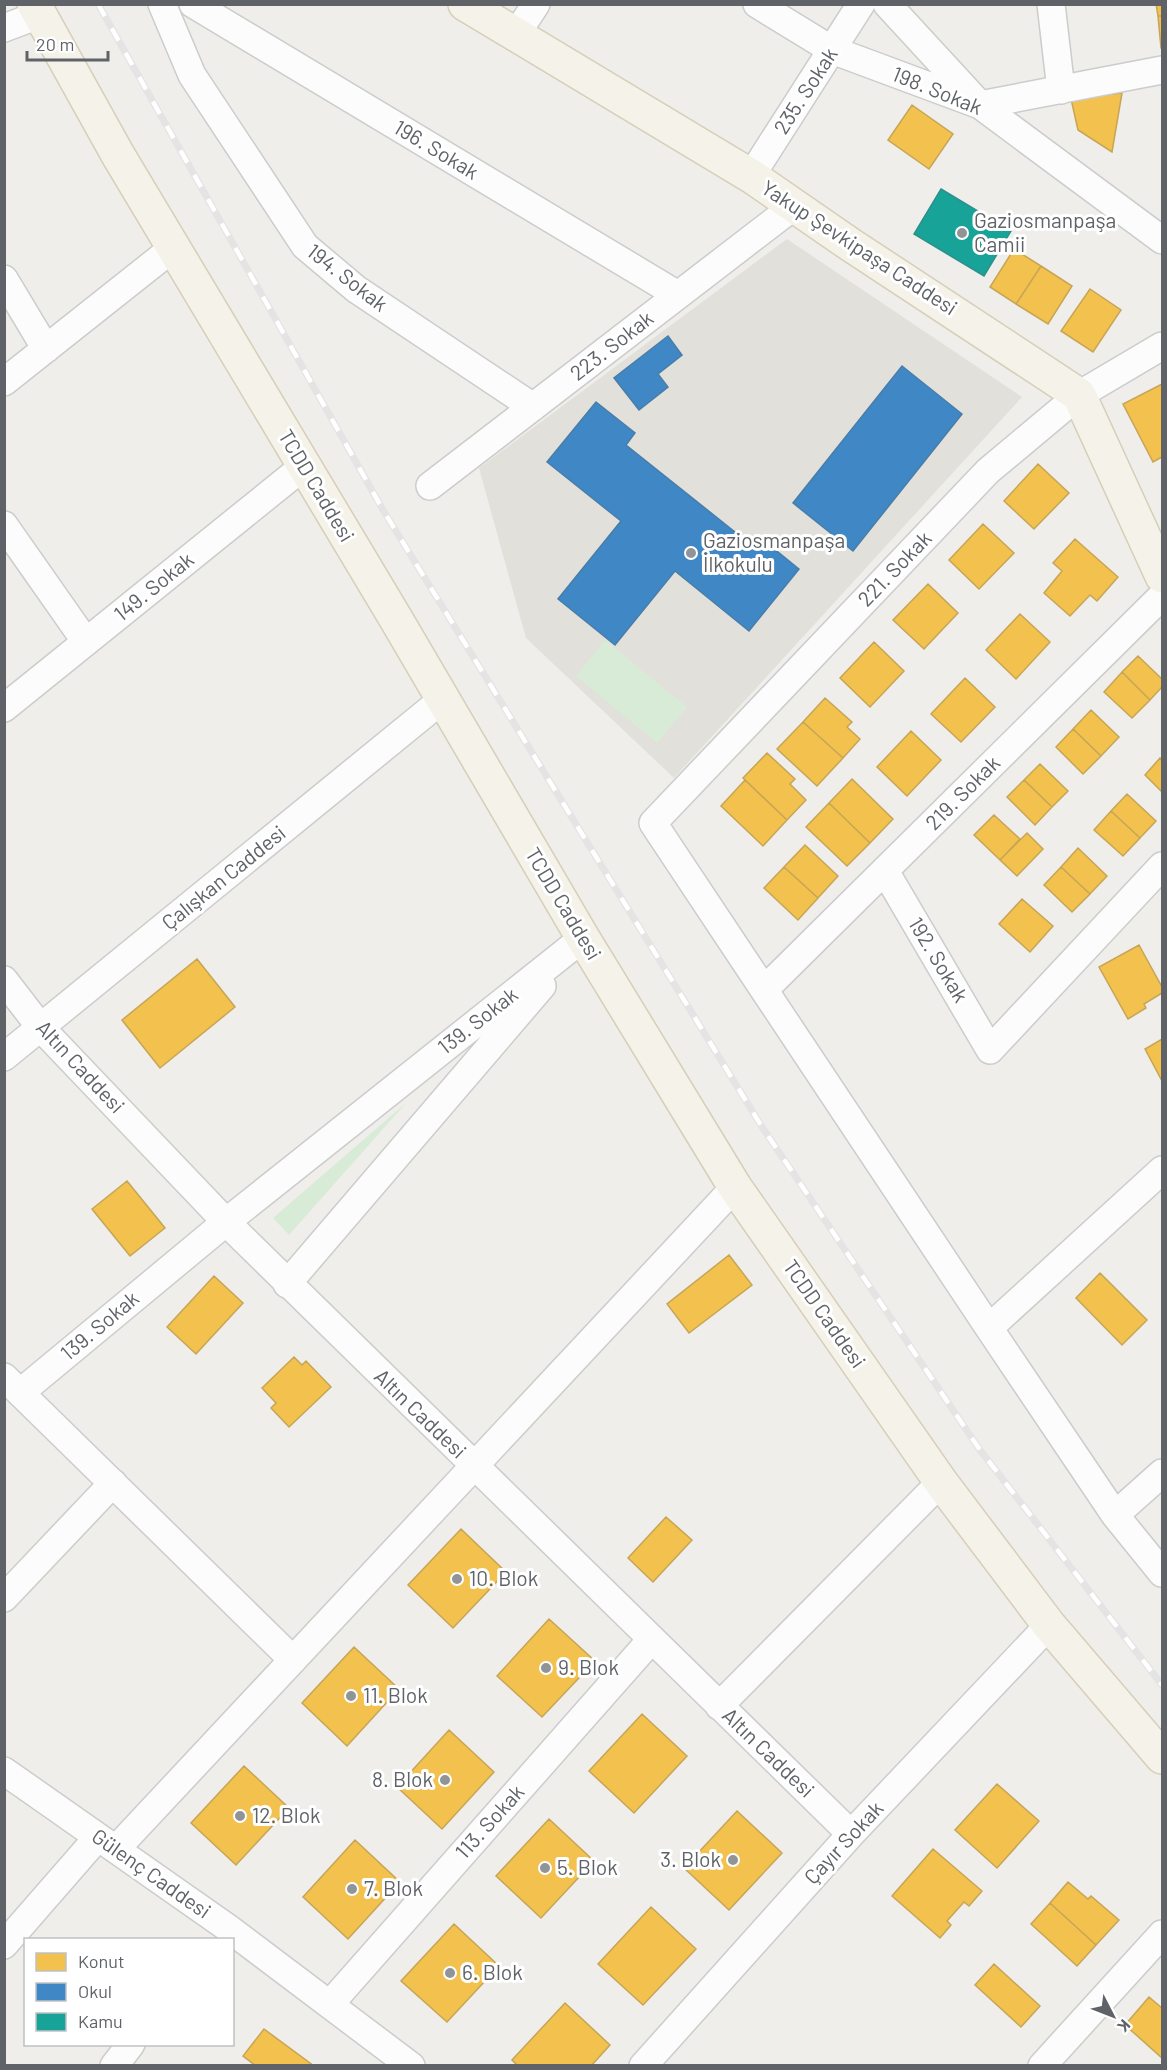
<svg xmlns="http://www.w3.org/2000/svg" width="1167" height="2070" font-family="Barlow,sans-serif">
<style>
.education{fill:#e2e0da}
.green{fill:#d8ebd6}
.homes{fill:#f2c14e;stroke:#c6a556;stroke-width:1.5}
.schools{fill:#3f88c5;stroke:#497da9;stroke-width:1.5}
.public{fill:#17a398;stroke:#2d908a;stroke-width:1.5}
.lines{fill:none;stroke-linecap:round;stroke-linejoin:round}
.minor-casing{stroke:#cbcccc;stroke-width:30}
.major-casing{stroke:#d7ceb8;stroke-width:36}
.minor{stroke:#fdfcfc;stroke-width:27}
.major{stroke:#f4f2e9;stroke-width:33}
.rail-casing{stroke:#e4e4e4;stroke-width:7}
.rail{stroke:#fff;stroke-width:4.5;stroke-dasharray:14;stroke-linecap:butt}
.poi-dot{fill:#919496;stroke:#fff;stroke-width:2}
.labels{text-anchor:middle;stroke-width:6;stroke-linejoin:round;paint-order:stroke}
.street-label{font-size:21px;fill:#5f6368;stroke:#fff}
.poi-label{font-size:21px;fill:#5f6368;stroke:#fff;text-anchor:start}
</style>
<rect width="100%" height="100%" fill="#efeeea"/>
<path class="education" d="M787,239l235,158 -348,381 -148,-140 -47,-170z"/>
<path class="green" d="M605,640l82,67 -30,36 -81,-67z
M406,1103l-117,132 -16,-17z"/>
<path class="homes" d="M1156,4h6v12h-4z
M1158,16h4v32h-1z
M1122,93l-10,59 -34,-22 -7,-31z
M912,105l41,29 -24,35 -41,-29z
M1014,249l27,17 -25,38 -26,-17z
M1041,266l31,20 -24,38 -32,-20z
M1090,289l31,21 -28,42 -32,-21z
M1162,384v73l-9,5 -30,-58z
M1038,464l31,29 -35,36 -30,-28z
M983,524l31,29 -35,36 -30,-29z
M1075,539l43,38 -21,24 -7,-6 -20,21 -26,-23 18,-22 -9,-8z
M928,584l30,29 -34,36 -31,-29z
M1020,614l30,28 -34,37 -30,-29z
M874,642l30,29 -34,36 -30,-29z
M1138,656l24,23v8l-12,13 -28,-28z
M1122,672l28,28 -18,18 -28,-26z
M965,678l30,29 -34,35 -30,-28z
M825,698l27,24 -5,5 13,12 -17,19 -40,-36z
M1091,710l28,27 -18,19 -28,-27z
M803,722l40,36 -26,28 -40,-37z
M1073,729l28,27 -18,18 -27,-27z
M911,731l30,29 -34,36 -30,-29z
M767,753l28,26 -5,5 16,16 -19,20 -44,-42z
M1160,758l2,3v31l-17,-17z
M1040,764l28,27 -16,16 -28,-27z
M852,779l41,40 -23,24 -41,-40z
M745,780l42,40 -24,26 -42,-40z
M1024,780l28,27 -17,18 -28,-28z
M1127,794l29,27 -16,17 -29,-27z
M829,803l41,40 -23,23 -41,-39z
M1111,811l29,27 -17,18 -29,-26z
M994,815l26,24 -20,21 -26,-25z
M1027,833l16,16 -26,27 -17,-16z
M805,845l33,31 -20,22 -34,-31z
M1078,848l29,28 -17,18 -29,-27z
M784,867l34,31 -20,22 -34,-32z
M1061,867l29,27 -18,18 -28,-27z
M1022,899l31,27 -23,26 -31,-28z
M1139,945l23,42v6l-18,11 2,4 -18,11 -29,-52z
M197,959l38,48 -75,61 -38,-48z
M1162,1039v42l-17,-32z
M127,1181l38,47 -35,28 -38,-47z
M729,1255l23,30 -63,48 -22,-29z
M1100,1273l47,47 -25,25 -46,-47z
M214,1276l29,27 -47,51 -29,-27z
M294,1357l8,8 4,-4 25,26 -42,40 -18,-19 5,-5 -14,-15z
M666,1517l26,23 -39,42 -25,-24z
M461,1529l45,43 -53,56 -45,-43z
M549,1619l46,42 -53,56 -45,-41z
M354,1647l45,42 -52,57 -45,-43z
M642,1714l45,42 -53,57 -45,-42z
M449,1730l45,42 -52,57 -45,-42z
M244,1766l45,42 -53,57 -45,-42z
M997,1784l42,37 -42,47 -42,-38z
M737,1811l45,42 -53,57 -45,-42z
M549,1819l45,42 -53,57 -45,-42z
M355,1840l45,42 -52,57 -45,-42z
M933,1849l49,42 -13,15 -5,-4 -17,19 4,4 -11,13 -48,-42z
M1068,1882l20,17 3,-3 28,24 -23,25 -46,-42z
M1050,1903l46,42 -19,21 -46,-42z
M651,1907l45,42 -53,56 -45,-41z
M454,1924l45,42 -52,56 -46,-41z
M994,1964l46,42 -19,21 -46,-42z
M1149,1997l13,11v50l-37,-33z
M565,2003l45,42 -19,21h-73l-6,-6z
M264,2029l50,37h-58l-13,-10z"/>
<path class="schools" d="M668,336l14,19 -24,19 10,13 -29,23 -25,-32z
M902,366l60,48 -109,137 -60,-48z
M596,402l39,31 -9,12 129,103 7,-9 37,30 -50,62 -74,-60 -60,74 -57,-46 63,-78 -74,-59z"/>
<path class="public" d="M941,189l70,42 -27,45 -70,-42z"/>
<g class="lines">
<defs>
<path id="minor" d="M162,4l30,71 113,171 51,43 177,118
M193,4l485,291
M757,4l75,46 148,55 182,135
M887,4l93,101 182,-35
M1051,4l10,86
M4,28l37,-14
M515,36l21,-32
M751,176l110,-172
M4,279l42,70
M1162,346l-83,49 -91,76 -335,352 336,505 126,187 47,58
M4,382l169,-134
M430,486l364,-280
M4,525l82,117
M4,708l300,-242
M885,871l105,179 172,-184
M4,980l37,48 185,194 625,612
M764,990l398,-394
M4,1057l439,-358
M287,1284l255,-298
M989,1328l173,-158
M4,1377l289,283
M21,1392l205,-170 357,-284
M1115,1515l47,-42
M4,1598l109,-115
M719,1706l222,-224
M4,1771l224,157 183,138
M116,1849l619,-662
M4,1945l94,-108
M330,2004l321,-364
M114,2066l17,-22
M643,2066l208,-232 198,-209
M1042,2066l120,-132"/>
<path id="major" d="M34,4l84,151 278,464 187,319 152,249 206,295 108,143 113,132
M465,4l286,172 100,69 228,150 83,181"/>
</defs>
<use href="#minor" class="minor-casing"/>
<use href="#major" class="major-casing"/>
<use href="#minor" class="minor"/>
<use href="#major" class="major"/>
<defs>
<path id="rail" d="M98,4l285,506 379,617 218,323 182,235"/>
</defs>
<use href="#rail" class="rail-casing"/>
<use href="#rail" class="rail"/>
</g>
<g class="poi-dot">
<circle cx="962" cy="233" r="6"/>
<circle cx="691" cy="553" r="6"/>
<circle cx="457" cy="1579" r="6"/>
<circle cx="546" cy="1668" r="6"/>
<circle cx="351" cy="1696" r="6"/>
<circle cx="445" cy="1780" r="6"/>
<circle cx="240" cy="1816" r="6"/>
<circle cx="733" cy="1860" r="6"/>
<circle cx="545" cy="1868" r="6"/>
<circle cx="352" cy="1889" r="6"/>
<circle cx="450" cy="1973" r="6"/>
</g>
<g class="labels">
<g class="street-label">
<text transform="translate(806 91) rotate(-57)" y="7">235. Sokak</text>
<text transform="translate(937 91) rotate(22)" y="7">198. Sokak</text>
<text transform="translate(436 150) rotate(31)" y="7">196. Sokak</text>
<text transform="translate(859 248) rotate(33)" y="7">Yakup Şevkipaşa Caddesi</text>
<text transform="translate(347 278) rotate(38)" y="7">194. Sokak</text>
<text transform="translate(612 346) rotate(-38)" y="7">223. Sokak</text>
<text transform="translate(316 486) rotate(59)" y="7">TCDD Caddesi</text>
<text transform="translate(895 569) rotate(-46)" y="7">221. Sokak</text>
<text transform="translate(154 587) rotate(-39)" y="7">149. Sokak</text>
<text transform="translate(963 793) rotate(-45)" y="7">219. Sokak</text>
<text transform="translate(224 878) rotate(-39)" y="7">Çalışkan Caddesi</text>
<text transform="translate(563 904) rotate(59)" y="7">TCDD Caddesi</text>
<text transform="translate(938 960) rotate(59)" y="7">192. Sokak</text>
<text transform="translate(478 1021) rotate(-38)" y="7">139. Sokak</text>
<text transform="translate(80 1067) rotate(47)" y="7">Altın Caddesi</text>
<text transform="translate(824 1314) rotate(55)" y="7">TCDD Caddesi</text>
<text transform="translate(100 1326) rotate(-40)" y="7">139. Sokak</text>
<text transform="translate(420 1414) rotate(44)" y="7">Altın Caddesi</text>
<text transform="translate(768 1753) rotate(44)" y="7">Altın Caddesi</text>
<text transform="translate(490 1822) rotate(-48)" y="7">113. Sokak</text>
<text transform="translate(844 1843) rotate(-47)" y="7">Çayır Sokak</text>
<text transform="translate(151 1874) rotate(35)" y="7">Gülenç Caddesi</text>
</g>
<g class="poi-label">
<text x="974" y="228">Gaziosmanpaşa<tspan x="974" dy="24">Camii</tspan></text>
<text x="703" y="548">Gaziosmanpaşa<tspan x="703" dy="24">İlkokulu</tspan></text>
<text x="469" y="1586">10. Blok</text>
<text x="558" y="1675">9. Blok</text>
<text x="363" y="1703">11. Blok</text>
<text x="433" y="1787" text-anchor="end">8. Blok</text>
<text x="252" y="1823">12. Blok</text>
<text x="721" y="1867" text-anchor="end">3. Blok</text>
<text x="557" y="1875">5. Blok</text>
<text x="364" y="1896">7. Blok</text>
<text x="462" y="1980">6. Blok</text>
</g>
</g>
<rect width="1167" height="2070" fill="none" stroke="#5f6368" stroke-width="12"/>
<rect x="24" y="1938" width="210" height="108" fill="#ffffff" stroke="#bfc1c3" stroke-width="1.5"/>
<rect x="36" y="1953" width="30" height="18" fill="#f2c14e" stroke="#bfc1c3" stroke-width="1.5"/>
<text x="78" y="1968" font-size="18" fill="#5f6368">Konut</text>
<rect x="36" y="1983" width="30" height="18" fill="#3f88c5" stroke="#bfc1c3" stroke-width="1.5"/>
<text x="78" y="1998" font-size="18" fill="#5f6368">Okul</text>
<rect x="36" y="2013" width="30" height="18" fill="#17a398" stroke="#bfc1c3" stroke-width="1.5"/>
<text x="78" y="2028" font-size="18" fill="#5f6368">Kamu</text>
<g transform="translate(1113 2016) rotate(132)" stroke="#ffffff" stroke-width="4.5" paint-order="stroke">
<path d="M0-4.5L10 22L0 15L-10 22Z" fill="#5f6368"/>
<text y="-9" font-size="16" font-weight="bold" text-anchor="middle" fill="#5f6368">K</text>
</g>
<path d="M27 51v9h81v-9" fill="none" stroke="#5f6368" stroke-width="3"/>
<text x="36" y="51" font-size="18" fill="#5f6368" stroke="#ffffff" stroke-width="4.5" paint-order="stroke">20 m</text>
</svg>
